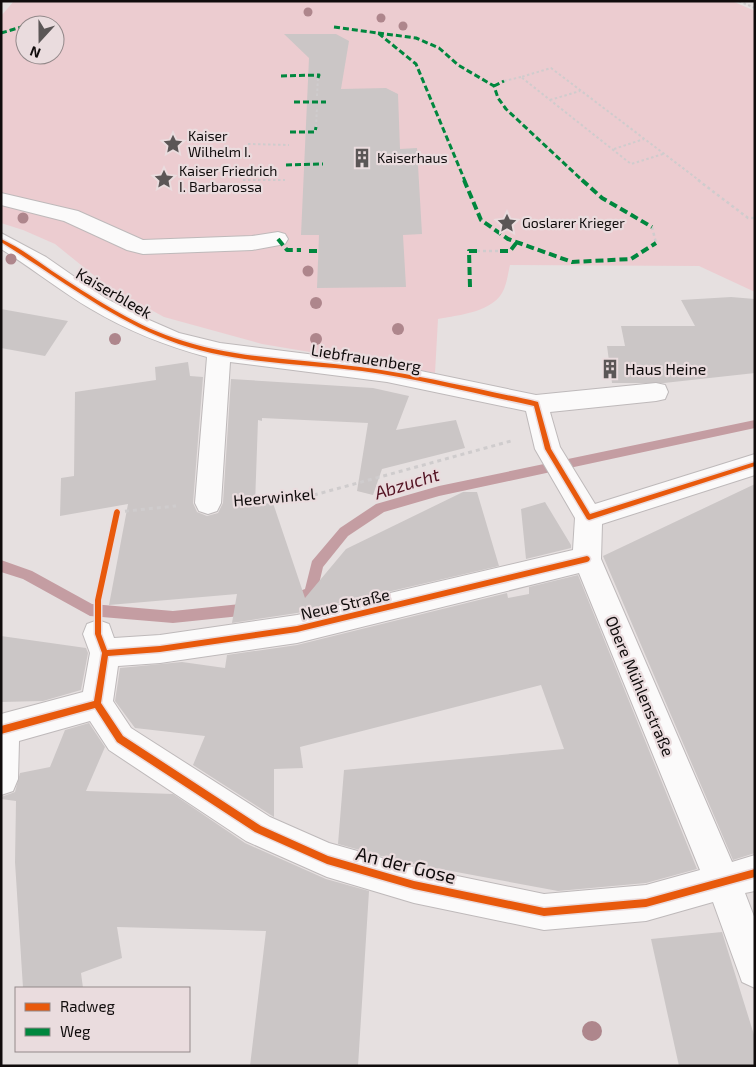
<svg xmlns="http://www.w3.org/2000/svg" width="756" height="1067" font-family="'Exo 2',sans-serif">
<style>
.green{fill:#ecccd0;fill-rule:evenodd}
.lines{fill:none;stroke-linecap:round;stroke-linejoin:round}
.stream{fill:#c49da2;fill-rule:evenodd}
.building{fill:#cbc6c6}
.minor-casing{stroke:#beb9ba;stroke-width:2}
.path-far2{stroke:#cfcccd;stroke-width:2;stroke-dasharray:2.5 2.5;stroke-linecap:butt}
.path-far1{stroke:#cfcccd;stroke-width:2.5;stroke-dasharray:3 3;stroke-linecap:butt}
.path{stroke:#cfcccd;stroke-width:3;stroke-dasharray:4 4;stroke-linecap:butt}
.minor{fill:#fbfafa;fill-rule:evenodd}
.quiet-far1{stroke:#00873e;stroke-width:3;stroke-dasharray:6 3;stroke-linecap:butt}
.quiet{stroke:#00873e;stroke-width:4;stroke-dasharray:8 4;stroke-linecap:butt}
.cycleway-casing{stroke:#eadcde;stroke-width:3}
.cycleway{fill:#e8590c;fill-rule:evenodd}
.tree{fill:#ae868c}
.labels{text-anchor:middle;stroke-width:4.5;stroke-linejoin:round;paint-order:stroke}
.far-poi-label{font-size:14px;fill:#100c0c;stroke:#eadcde;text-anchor:start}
.street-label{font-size:16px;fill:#100c0c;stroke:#eadcde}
.poi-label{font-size:16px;fill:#100c0c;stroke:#eadcde;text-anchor:start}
.water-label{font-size:18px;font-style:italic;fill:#531222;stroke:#eadcde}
.near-street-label{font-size:19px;fill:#100c0c;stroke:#eadcde}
</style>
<rect width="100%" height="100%" fill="#e6e0e0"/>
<path class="green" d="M14,1h718l23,10v281l-56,-26 -189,-1c-2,8 -3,17 -6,24 -9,23 -45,26 -66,30l-3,54 -173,-29 -98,-27 -57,-31 -52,-42 -32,-14 -22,-7v-207zM25,25h30v30h-30z"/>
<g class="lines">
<path class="stream" d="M755,420v8l-316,68 -55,16 -36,24 -25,31 -7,30 -27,10 -5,-2 -2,-4 2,-4 21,-8 7,-28 28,-33 36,-24 63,-18z
M1,560l31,11 60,33 81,7 77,-8 5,2 2,4 -2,4 -5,2 -77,8 -83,-7 -67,-37 -22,-7z"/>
</g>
<path class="building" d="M284,34h52l13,7 -8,48 45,-1 12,6 2,55 17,-1 5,86 -19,1 3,52 -89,1 2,-53h-18l8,-177z
M731,297l24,2v74l-91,10h-52l-5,-37h18l-4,-20h74l-14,-26z
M1,309l67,12 -23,35 -44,-8z
M188,362l2,14 13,1 -10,126 4,9 10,4 11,-3 5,-10 8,-124 142,9 36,8 -13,34 60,-10 9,28 -83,21 -9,26 -16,-4 11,-68 -106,-5v3l-4,-1 -3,84 18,-1 32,95 41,-49 117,-57h14l22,74 -202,47 -65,10 5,-29 -128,11 19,-101 -68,12 1,-38 13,-2 1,-84 81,-12 -1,-13z
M755,484v369l-22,7 -130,-304z
M545,502l26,43v3l-45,11 -5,-50z
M578,575l119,294 -51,14 -88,8 -155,-29 -65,-18 6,-74 220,-21 -23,-64 -241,62 3,21 -29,1v48l-81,-52 12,-29 -70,-8 -20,-27 5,-33 62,-6 43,6 2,-13 70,-10 210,-52 1,5 21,-4v-7z
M1,636l85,12 2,5 -7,37 -38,11 -42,1z
M89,723l16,24 -19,44 87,3 72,49 81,36 43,12 -11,175h-108l16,-135 -149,-4 5,31 -41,15 2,15h-60l-8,-126 1,-61 -15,-2v-2l14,-5 5,-19 30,-6 15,-37z
M722,932l33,106v28h-76l-28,-127z"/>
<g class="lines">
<defs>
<path id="minor" d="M1,193l77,18 65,29 109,-4 26,-4 7,2 3,5 -3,5 -33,6 -109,4 -16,-4 -63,-29 -63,-16z
M1,233l45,24 59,41 35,18 39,17 41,10 167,21 149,31 120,-12 9,2 3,7 -3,7 -9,2 -106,11 10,35 35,57 160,-50v21l-153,49 -1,35 131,303 23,-7v36l-10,2 10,26v69l-13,-6 -29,-80 -67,19 -102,9 -130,-27 -87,-26 -81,-36 -137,-91 -19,-29 -71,20 -1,38 -5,12 -12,4v-81l82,-22 7,-39 -7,-19 4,-10 11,-4 11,4 5,14 46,-3 137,-20 276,-65 2,-32 -40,-69 -9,-38 -139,-29 -157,-20 -9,141 -4,8 -9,3 -9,-3 -4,-8 12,-146c-41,-11 -79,-26 -116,-48 -31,-18 -59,-41 -90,-60zM579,573l121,297 -54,15 -102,9 -130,-27 -85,-24 -59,-26 -139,-89 -18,-27 5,-35 42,-3 137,-20z"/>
</defs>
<use href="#minor" class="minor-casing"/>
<path class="path-far2" d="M739,1l16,7
M504,81l17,-4
M317,96l1,-18
M550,100l30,-9
M316,127l1,-19
M248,144l41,1
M614,149l30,-10
M663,154l-32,10 -110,-87 30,-9 149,113
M243,180h42"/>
<path class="path-far1" d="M698,180l50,38h7
M652,227l4,16
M477,251h23"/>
<path class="path" d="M242,500l72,-5 197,-54
M117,512l59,-6"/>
<use href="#minor" class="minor"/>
<path class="quiet-far1" d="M30,25l17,-5
M334,27l44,6 38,31 49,117
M1,33l24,-7
M378,33l38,5 23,10 19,17 36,21 4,12 8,11 77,72
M281,76l38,-1 -1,3
M494,86l10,-5
M294,102h32
M290,132h25l1,-5
M286,165l37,-1"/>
<path class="quiet" d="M464,180l17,40 27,19 64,23 59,-3 25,-16
M582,180l20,18 50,29
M278,239l9,11h14
M309,251h9
M500,251h10l7,-9
M470,287l-1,-36h8"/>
<defs>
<path id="cycleway" d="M1,239c18,8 35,21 51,32 39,25 78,52 122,67 60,21 124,21 186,29 40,5 80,14 119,22 20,5 40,8 59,13l13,47 39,65 165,-52v4l-166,54 -2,-1 -42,-70 -11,-43c-57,-12 -114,-27 -172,-35 -64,-8 -132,-7 -194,-31 -60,-23 -112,-64 -167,-98z
M117,509l2,1 1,2 -19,88v34l6,16 53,-4 137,-20 290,-70 2,1 1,2 -1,2 -2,1 -290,70 -137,20 -52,4 -7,47 22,33 138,90 67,30 86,25 130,27 102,-9 109,-30v8l-109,30 -102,9 -130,-27 -87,-25 -72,-32 -138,-90 -22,-34 -94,26v-8l93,-25 8,-48 -7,-19v-34l19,-88 1,-2z"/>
</defs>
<use href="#cycleway" class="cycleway-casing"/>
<use href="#cycleway" class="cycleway"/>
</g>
<g class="tree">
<circle cx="308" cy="12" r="4.5"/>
<circle cx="381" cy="18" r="4.5"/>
<circle cx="403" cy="26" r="4.5"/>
<circle cx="23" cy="218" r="5.5"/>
<circle cx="11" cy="259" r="5.5"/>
<circle cx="308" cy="271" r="5.5"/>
<circle cx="316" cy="303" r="6"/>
<circle cx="398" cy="329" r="6"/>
<circle cx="115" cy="339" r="6"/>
<circle cx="316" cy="339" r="6"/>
<circle cx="592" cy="1031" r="10"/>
</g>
<defs>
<symbol id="sight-bare" viewBox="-9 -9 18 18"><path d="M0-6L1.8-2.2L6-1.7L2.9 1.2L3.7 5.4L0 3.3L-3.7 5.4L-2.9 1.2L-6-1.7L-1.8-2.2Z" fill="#5b5656" stroke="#eadcde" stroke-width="2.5" paint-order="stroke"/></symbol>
<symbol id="building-bare" viewBox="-9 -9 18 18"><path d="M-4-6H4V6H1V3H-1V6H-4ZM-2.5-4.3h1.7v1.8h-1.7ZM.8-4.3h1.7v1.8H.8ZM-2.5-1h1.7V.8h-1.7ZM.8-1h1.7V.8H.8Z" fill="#5b5656" stroke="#eadcde" stroke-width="2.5" paint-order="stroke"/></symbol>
</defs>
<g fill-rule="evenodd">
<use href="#sight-bare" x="159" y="130" width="28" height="28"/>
<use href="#building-bare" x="348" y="144" width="28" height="28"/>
<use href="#sight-bare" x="150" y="165" width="28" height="28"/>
<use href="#sight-bare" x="493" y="209" width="28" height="28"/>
<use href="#building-bare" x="596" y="355" width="28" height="28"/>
</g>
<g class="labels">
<g class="far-poi-label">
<text x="188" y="141">Kaiser<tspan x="188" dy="16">Wilhelm I.</tspan></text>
<text x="377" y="163">Kaiserhaus</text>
<text x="179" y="176">Kaiser Friedrich<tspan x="179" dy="16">I. Barbarossa</tspan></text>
<text x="522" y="228">Goslarer Krieger</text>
</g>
<g class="street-label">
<text transform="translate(114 293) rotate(30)" y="6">Kaiserbleek</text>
<text transform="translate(366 358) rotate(9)" y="6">Liebfrauenberg</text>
<text transform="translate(274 497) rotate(-5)" y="6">Heerwinkel</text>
<text transform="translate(345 604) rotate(-13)" y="6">Neue Straße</text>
<text transform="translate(640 686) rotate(67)" y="6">Obere Mühlenstraße</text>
</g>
<g class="poi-label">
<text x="625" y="375">Haus Heine</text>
</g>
<g class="water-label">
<text transform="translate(407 484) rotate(-17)" y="6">Abzucht</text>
</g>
<g class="near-street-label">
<text transform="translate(406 865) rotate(14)" y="7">An der Gose</text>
</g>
</g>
<rect width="756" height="1067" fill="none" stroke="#100c0c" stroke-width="5"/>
<rect x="15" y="987" width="175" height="65" fill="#eadcde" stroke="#93898a"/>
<rect x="25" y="1003" width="25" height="8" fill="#e8590c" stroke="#93898a"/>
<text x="60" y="1012" font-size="15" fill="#100c0c">Radweg</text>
<rect x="25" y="1028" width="25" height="8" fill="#00873e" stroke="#93898a"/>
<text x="60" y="1037" font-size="15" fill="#100c0c">Weg</text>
<g transform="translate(40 40) rotate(201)"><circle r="24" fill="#eadcde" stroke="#93898a"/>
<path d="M0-4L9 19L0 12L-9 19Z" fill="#5b5656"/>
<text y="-8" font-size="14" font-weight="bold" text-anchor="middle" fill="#100c0c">N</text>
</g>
</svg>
